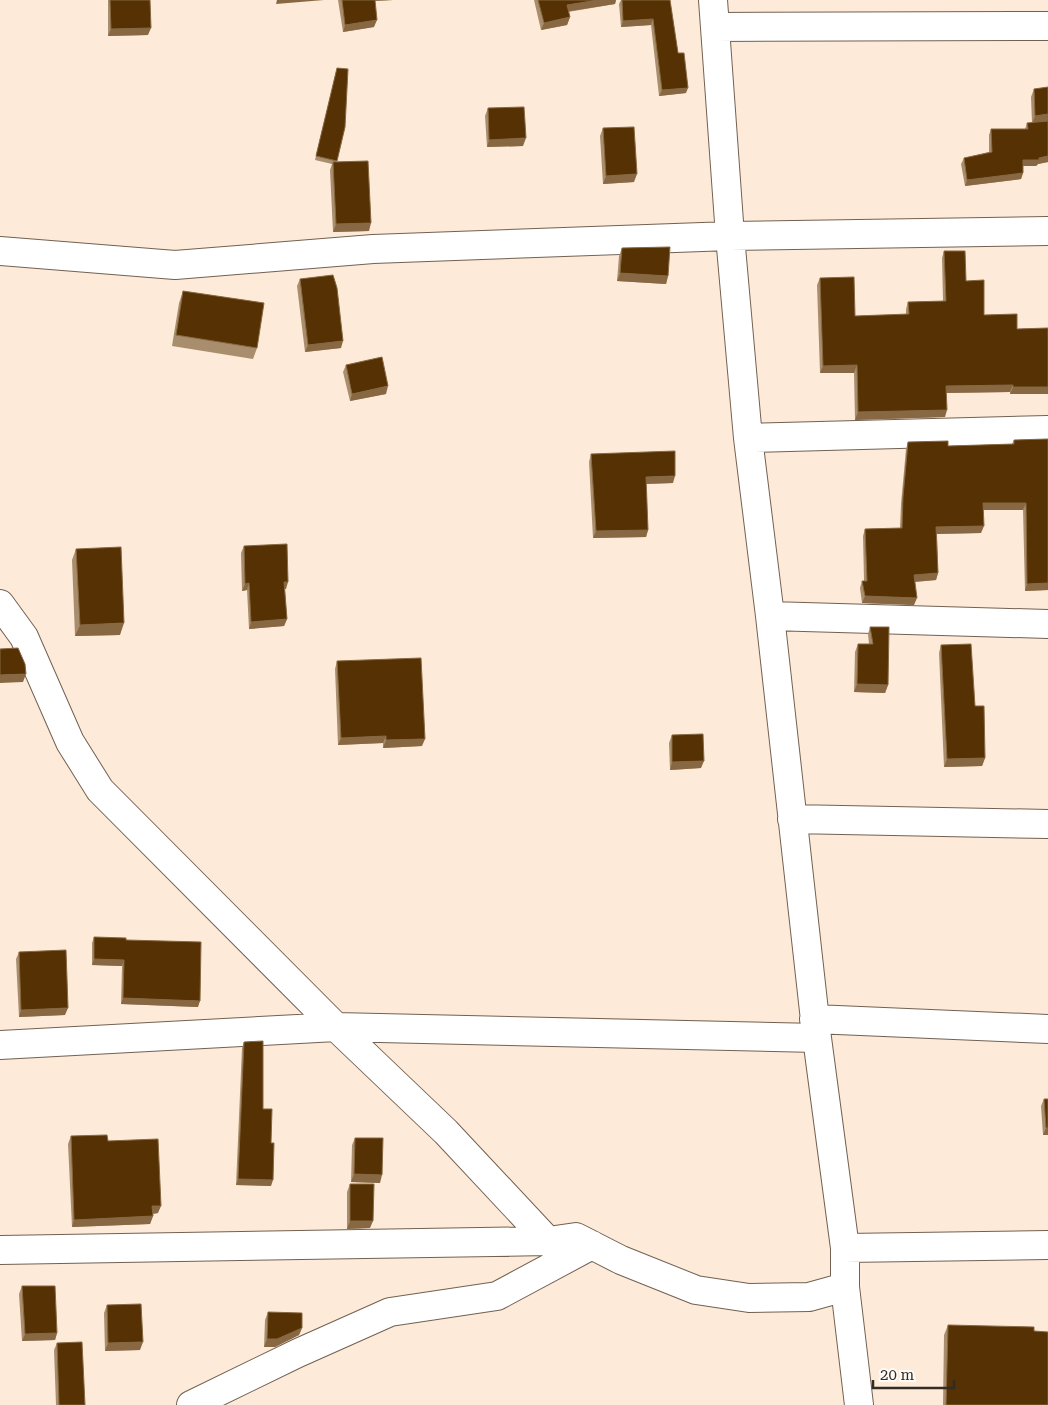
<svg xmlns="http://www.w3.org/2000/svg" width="1048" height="1405" font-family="'Roboto Serif',serif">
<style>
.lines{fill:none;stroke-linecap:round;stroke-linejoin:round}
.minor-casing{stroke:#726152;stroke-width:30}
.minor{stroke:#fff;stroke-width:28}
.wall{fill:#a98e6e}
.shaded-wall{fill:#876843}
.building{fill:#553103;stroke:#876843}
</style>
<rect width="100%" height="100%" fill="#fdead8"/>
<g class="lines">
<defs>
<path id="minor" d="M713,0l17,236 18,202 22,178 47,422 28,210v39l14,118
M715,27l333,-1
M0,251l175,14 198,-16 357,-13 318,-5
M748,438l300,-8
M0,604l24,33 46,105 30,48 236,237 110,105 102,109 28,-4 45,23 75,30 53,8 60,-1 36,-10
M770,616l278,8
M792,819l256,5
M814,1019l234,10
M0,1045l336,-18 481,11
M845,1248l203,-3
M0,1250l548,-9
M191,1405l107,-52 92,-41 107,-16 95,-51"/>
</defs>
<use href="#minor" class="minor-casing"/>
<use href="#minor" class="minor"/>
</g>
<path class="wall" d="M108,0h42l-2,35 -40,1z
M338,0h55l-18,1 -1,26 -31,5z
M534,0h82l-1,4 -47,8 2,5 -3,8 -26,5z
M621,0h49l8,53 8,40 -27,3 -8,-71 -30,2 -2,-23z
M337,68l8,59 -9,35 33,69 -36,1 -3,-62 2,-6 -17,-4z
M1048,87v75l-10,2 -2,2h-13v7l-2,6 -56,7 -4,-22 3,-6 25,-6v-17l2,-6h34l2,-6h5l-1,-26 3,-8z
M488,108l35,38 -36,1 -2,-31z
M603,128l31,54 -31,2 -3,-48z
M622,248l46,28 -2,8 -49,-3 2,-25z
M944,251l22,30 18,34 33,14 31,-1v66h-38v-2l-64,1 -1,24 -90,3 -1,-47h-34l-3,-88 3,-7 35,38 51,-1v-6l2,-7 35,-1 -1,-43z
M300,279l41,69 -36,4 -8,-66z
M183,291l74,57 -4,11 -81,-13 7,-43z
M346,365l40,29 -36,7 -7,-29z
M1048,439v151l-23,1 -2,-81h-40l-2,23 -44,1 1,39 -2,7 -21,2 -1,23 -52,-2 -2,-15 2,-7h2l-1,-45 2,-7 35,-1 1,-24 5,-55 2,-7 40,4 64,-2 2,-4z
M591,454l82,29 -27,1 2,46 -2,7 -53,1 -4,-76z
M244,546l42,43h-1l2,30 -3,7 -35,3 -2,-39 -5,1 -1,-38z
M76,549l44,86 -45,1 -3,-76z
M870,627l18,58 -3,8 -31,-1 1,-40 3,-8h11l-1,-10z
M941,645l34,61 10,52 -3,8 -38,1 -5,-114z
M337,661l85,85 -39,2v-5l-45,2 -3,-76z
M672,735l29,33 -31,2 -1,-27z
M94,937l32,3 72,67 -77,-3 1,-38 -30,-1v-22z
M19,952l46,63 -46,2 -3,-58z
M244,1042l19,67 8,77 -35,-1 6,-137z
M1044,1099h4v36h-5l-2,-29z
M71,1136l37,5 50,72 -5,1v2l-3,8 -78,3 -4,-83z
M355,1138l25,45 -29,-1 1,-37z
M350,1184l20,44 -23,1v-37z
M22,1286l35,47 -2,7 -33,1 -3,-47z
M107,1305l33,45 -35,1 -1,-38z
M268,1312l34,16 -3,7 -24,12h-11l1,-27z
M948,1325l86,6 14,74h-105l1,-70z
M57,1343l28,62h-29l-2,-55z"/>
<path class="shaded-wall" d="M277,0h47l-48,4z
M372,0h21l-22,1z
M598,0h18l-1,4 -51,8 3,-7z
M570,17l-3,8 -26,5 3,-7z
M653,19l-2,6 -30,2 2,-6z
M377,20l-3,7 -31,5 2,-7z
M151,28l-3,7 -40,1 3,-7z
M688,88l-2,5 -27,3 3,-6z
M1048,114v7l-16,3 3,-8z
M526,138l-3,8 -36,1 2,-7z
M1048,156v6l-10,2 -2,2h-15l2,-6z
M1023,173l-2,6 -56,7 2,-6z
M637,174l-3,8 -31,2 3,-8z
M371,223l-2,8 -36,1 3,-8z
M620,273l48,3 -2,8 -49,-3z
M343,341l-2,7 -36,4 3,-7z
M857,365l-3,8h-34l3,-7z
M1013,385l-3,7 -66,1 2,-7z
M388,386l-2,8 -36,7 2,-7z
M1013,387h35v7h-38z
M947,410l-2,7 -90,3 3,-8z
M675,476l-2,7 -30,1 3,-7z
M983,503h43l-3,7h-43z
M984,526l-3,7 -47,1 2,-7z
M648,530l-2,7 -53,1 3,-7z
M938,573l-2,7 -24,2 2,-7z
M284,582h4l-2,7h-4z
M249,583l-2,7 -5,1 3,-7z
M1048,583v7l-23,1 2,-7z
M865,596l52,2 -3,7 -52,-2z
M287,619l-3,7 -35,3 2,-7z
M124,623l-4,12 -45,1 5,-11z
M26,674l-3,8 -23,1v-8z
M857,684l31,1 -3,8 -31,-1z
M386,736l-3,7 -45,2 3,-7z
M425,739l-3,7 -39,2 3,-8z
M985,758l-3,8 -38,1 3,-8z
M704,761l-3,7 -31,2 2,-8z
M94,959l30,1 -2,6 -30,-1z
M123,998l77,3 -2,6 -77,-3z
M68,1008l-3,7 -46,2 2,-7z
M1046,1128h2v7h-5z
M354,1174l28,1 -2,8 -29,-1z
M238,1179l35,1 -2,6 -35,-1z
M152,1206h9l-3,7 -8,1z
M153,1216l-3,8 -78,3 2,-7z
M350,1221h23l-3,7 -23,1z
M302,1328l-3,7 -24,12h-11l3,-8z
M57,1333l-2,7 -33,1 3,-7z
M143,1342l-3,8 -35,1 3,-8z"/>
<path class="building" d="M110,0h40l1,28 -40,1z
M342,0h33l2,20 -32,5z
M538,0h60l-31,5 3,12 -26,6z
M622,0h48l8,53h6l4,35 -26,2 -9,-71 -30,2z
M337,68l11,1 -3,58 -8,34 -21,-5z
M1048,87v27l-13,2 -1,-27z
M524,107l2,31 -37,2 -1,-32z
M1048,121v35l-9,2v2h-16v13l-56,7 -3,-22 28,-6 -1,-23h37l-1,-6z
M634,127l3,47 -31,2 -3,-48z
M368,161l3,62 -35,1 -3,-62z
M670,247l-2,29 -48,-3 2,-25z
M944,251h21l1,30 18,-1v35l33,-1v15l31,-1v59h-35v-2l-67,1 1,24 -89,2 -1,-47 -34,1 -3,-88 34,-1 1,39 54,-2 -1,-12 38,-1z
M333,275l4,13 6,53 -35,4 -8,-66z
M183,291l81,12 -7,45 -81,-13z
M382,357l6,29 -36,8 -6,-29z
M1048,439v144l-21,1 -1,-81h-43l1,23 -48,1 2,46 -24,2 3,23 -52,-2 -3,-15h5l-2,-52 37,-1 1,-31 5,-55 40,-1v5l66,-2v-4z
M675,451v25l-29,1 2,53 -52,1 -5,-77z
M287,544l1,38h-4l3,37 -36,3 -2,-39 -4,1 -1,-38z
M121,547l3,76 -44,2 -4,-76z
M870,627h19l-1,58 -31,-1 1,-40h15z
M971,644l4,62h9l1,52 -38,1 -6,-114z
M18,648l7,16 1,10 -26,1v-26z
M421,658l4,81 -39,1v-4l-45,2 -4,-77z
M703,734l1,27 -32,1v-27z
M94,937l32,1v2l75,2 -1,59 -77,-3 1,-38 -30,-1z
M66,950l2,58 -47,2 -2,-58z
M263,1041v68h9l-1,34h3l-1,37 -35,-1 6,-137z
M1044,1099h4v29h-2z
M107,1135l1,6 50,-2 3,67h-9l1,10 -79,4 -3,-84z
M355,1138h28l-1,37 -28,-1z
M350,1184h24l-1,37h-23z
M22,1286h33l2,47 -32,1z
M141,1304l2,38 -35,1 -1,-38z
M268,1312l34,1v15l-25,11h-10z
M948,1325l86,2v4l14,1v73h-102z
M82,1342l3,63h-26l-2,-62z"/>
<path d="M873 1380v8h81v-8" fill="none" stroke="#332c25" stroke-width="2.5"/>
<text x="880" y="1380" font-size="15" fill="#332c25" stroke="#fefaf6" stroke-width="4" paint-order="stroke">20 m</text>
</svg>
